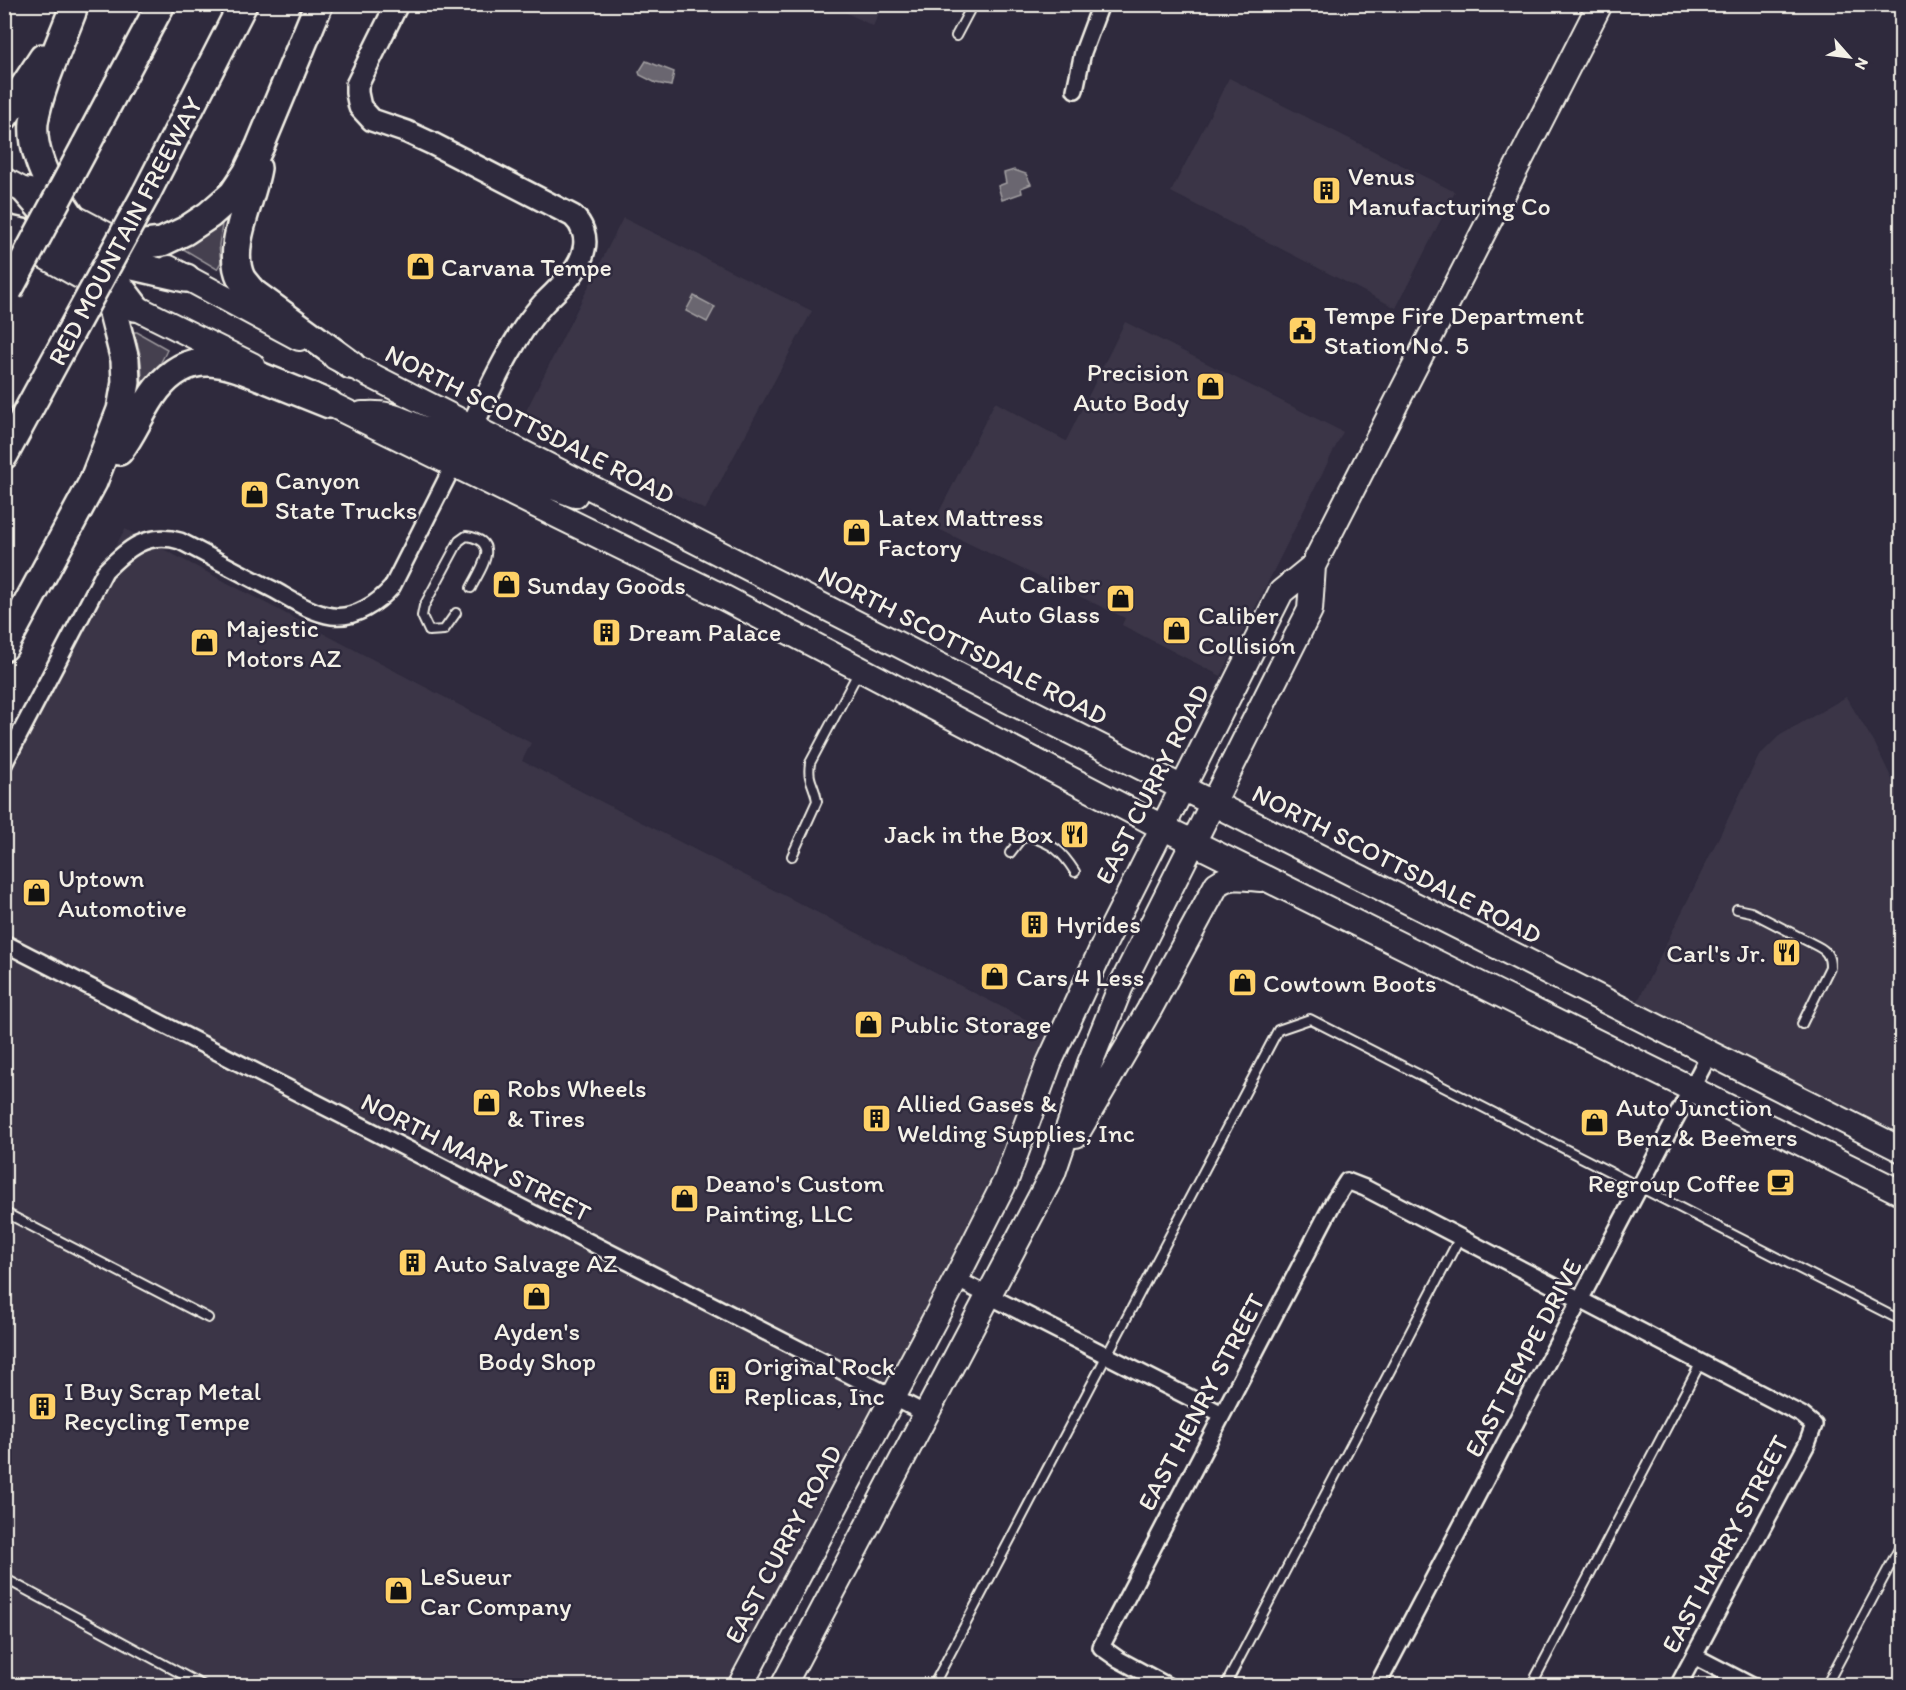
<svg xmlns="http://www.w3.org/2000/svg" width="1906" height="1690" font-family="Itim,sans-serif">
<style>
.built{fill:#3b3647}
.green{fill:#454050;stroke:#9c989c;stroke-width:1.5}
.water{fill:#6a6670;stroke:#a19ea0;stroke-width:1.5}
.lines{fill:none;stroke-linecap:round;stroke-linejoin:round}
.lane-casing{stroke:#f4f1e8;stroke-width:12}
.street-casing{stroke:#f4f1e8;stroke-width:20}
.secondary-casing{stroke:#f4f1e8;stroke-width:26}
.primary-casing{stroke:#f4f1e8;stroke-width:28}
.highway-casing{stroke:#f4f1e8;stroke-width:32}
.lane{stroke:#2f2a3d;stroke-width:8}
.street{stroke:#2f2a3d;stroke-width:15}
.secondary{stroke:#2f2a3d;stroke-width:21}
.primary{stroke:#2f2a3d;stroke-width:24}
.highway{stroke:#2f2a3d;stroke-width:27}
.highway-bridge-casing{stroke:#f4f1e8;stroke-width:32;stroke-linecap:butt}
.highway-bridge{stroke:#2f2a3d;stroke-width:27}
.labels{text-anchor:middle;stroke-width:5;stroke-linejoin:round;paint-order:stroke}
.poi-label{font-size:26px;fill:#f4f1e8;stroke:#2f2a3d;text-anchor:start}
.street-label{font-size:26px;fill:#f4f1e8;stroke:#2f2a3d}
</style>
<rect width="100%" height="100%" fill="#2f2a3d"/>
<filter id="ink" filterUnits="userSpaceOnUse"><feTurbulence type="fractalNoise" baseFrequency=".0167" numOctaves="2"/><feDisplacementMap in="SourceGraphic" scale="12" xChannelSelector="R" yChannelSelector="G"/><feConvolveMatrix kernelMatrix="1 2 1 2 8 2 1 2 1" color-interpolation-filters="sRGB"/></filter>
<g filter="url(#ink)">
<path class="built" d="M831,5h52l-10,21z
M1229,78l226,114 -59,116 -225,-116z
M623,218l189,93 -107,199 -180,-97z
M1125,322l218,110 -122,244 -99,-51 3,-7 -193,-92 63,-124 71,39z
M125,529l406,214 -9,18 536,275 -130,272 -199,377 -724,1v-939z
M1846,697l29,47 26,54v352l-269,-137 127,-257 20,-20z"/>
<path class="green" d="M222,225l-3,20 2,17 -4,7 -37,-22z
M133,332h4l30,17c-1,7 -19,34 -24,44h-2c2,-21 1,-42 -8,-61z"/>
<path class="water" d="M646,61l28,11 -3,14 -15,-3 -16,-8 -1,-3z
M1014,170l12,4 5,10 -10,4 1,5 -20,7 -4,-14 8,-3 -2,-10z
M694,296l21,11 -8,15 -21,-11z"/>
<g class="lines">
<defs>
<path id="lane" d="M956,36l17,-32
M456,613l-12,17 -15,1 -7,-15 2,-10 35,-65 7,-5c36,5 15,32 5,52
M1010,853l10,-13 8,-4c25,8 33,14 47,36
M792,856l25,-55c-2,-17 -10,-19 -7,-38l49,-92
M1737,909l14,3 66,34c10,5 13,10 13,21l-28,57
M4,1212l204,106
M4,1578l200,108
M933,1686l345,-656 32,-11 592,302
M1225,1686l235,-449
M1531,1686l170,-324
M1826,1686l76,-143"/>
<path id="street" d="M1075,90l8,-38 18,-48
M4,764l101,-193c22,-22 42,-40 75,-30 31,16 62,33 94,49 18,10 37,23 58,26 23,3 46,-13 60,-29l62,-123
M4,943l922,471
M956,1279l266,135
M1694,1656l58,30
M1168,1686l-50,-27 -17,-12 233,-446 13,-20 18,7 437,227 12,10 -7,19 -129,242
M1377,1686l333,-633"/>
<path id="secondary" d="M397,4l-40,81v8l3,14 12,13 35,12 26,12 140,72c9,8 14,21 11,33 -4,23 -27,40 -41,55 -29,31 -53,85 -72,124"/>
<path id="primary" d="M4,180l126,67
M30,248l105,59 117,58
M169,268l130,70
M335,357l625,319 942,474
M312,395l401,197 449,235 740,366
M362,414c7,0 16,-1 24,1 17,2 64,30 77,24 5,-2 6,-7 8,-11
M454,464c3,-10 12,-12 22,-11l55,26 44,16
M1076,1135l73,-125 68,-126c13,-10 29,-6 44,-5
M740,1686l216,-407 50,-99 43,-117 55,-119 177,-352 32,-26
M783,1686l270,-513 37,-110 30,-75 190,-378 3,-44 287,-562"/>
<path id="highway" d="M4,117l39,-59
M85,147l76,-143
M257,168c-5,32 -31,79 -16,110 3,5 8,10 12,15l98,72
M146,194l97,-190
M70,215c-12,-18 -25,-36 -31,-56 -4,-12 -6,-26 -5,-37 5,-33 26,-78 38,-110
M4,229l69,15 55,2 34,-4 23,-11 24,-16 24,-21 14,-21 13,-27 59,-142
M4,252h46
M94,257l92,21
M106,269l29,38
M119,451c15,-19 23,-43 38,-62 34,-43 71,-26 112,-9 20,8 40,16 60,24
M4,455l65,-120
M4,647l89,-165 28,-72 5,-28 -1,-22 -14,-55 -29,-50 -55,-63"/>
</defs>
<use href="#lane" class="lane-casing"/>
<use href="#street" class="street-casing"/>
<use href="#secondary" class="secondary-casing"/>
<use href="#primary" class="primary-casing"/>
<use href="#highway" class="highway-casing"/>
<use href="#lane" class="lane"/>
<use href="#street" class="street"/>
<use href="#secondary" class="secondary"/>
<use href="#primary" class="primary"/>
<use href="#highway" class="highway"/>
<defs>
<path id="highway-bridge" d="M8,291l77,-144
M69,335l77,-141"/>
</defs>
<use href="#highway-bridge" class="highway-bridge-casing"/>
<use href="#highway-bridge" class="highway-bridge"/>
</g>
</g>
<defs>
<symbol id="building-square" viewBox="-11 -11 22 22"><rect x="-9" y="-9" width="18" height="18" rx="4" fill="#ffd166" stroke="#2f2a3d"/><path d="M-4-6H4V6H1V3H-1V6H-4ZM-2.5-4.3h1.7v1.8h-1.7ZM.8-4.3h1.7v1.8H.8ZM-2.5-1h1.7V.8h-1.7ZM.8-1h1.7V.8H.8Z" fill="#111"/></symbol>
<symbol id="shop-square" viewBox="-11 -11 22 22"><rect x="-9" y="-9" width="18" height="18" rx="4" fill="#ffd166" stroke="#2f2a3d"/><path d="M-5-2.5h2.3a2.7 3.5 0 0 1 5.4 0H5L5.5 6h-11ZM-1.5-2.5h3a1.5 2.3 0 0 0-3 0Z" fill="#111"/></symbol>
<symbol id="civic-square" viewBox="-11 -11 22 22"><rect x="-9" y="-9" width="18" height="18" rx="4" fill="#ffd166" stroke="#2f2a3d"/><path d="M-.6-6.5H3V-4.5H.6V-3L4-1V1h2V6H-6V1h2V-1L-.6-3ZM-1.2 2.5V6h2.4V2.5Z" fill="#111"/></symbol>
<symbol id="restaurant-square" viewBox="-11 -11 22 22"><rect x="-9" y="-9" width="18" height="18" rx="4" fill="#ffd166" stroke="#2f2a3d"/><path d="M-5-6h1v4h1v-4h1v4h1v-4h1v5L-1.5 .5V6h-2V.5L-5-1ZM5-6V6H3V1.5H1.5Q1.5-4 5-6Z" fill="#111"/></symbol>
<symbol id="cafe-square" viewBox="-11 -11 22 22"><rect x="-9" y="-9" width="18" height="18" rx="4" fill="#ffd166" stroke="#2f2a3d"/><path d="M-5.5-4.5H6V0H3Q3 3.5 0 3.5H-2.5Q-5.5 3.5-5.5 0ZM3-3.2v2h1.7v-2ZM-6 4.5H4V6H-6Z" fill="#111"/></symbol>
</defs>
<g fill-rule="evenodd">
<use href="#building-square" x="1310" y="174" width="33" height="33"/>
<use href="#shop-square" x="404" y="250" width="33" height="33"/>
<use href="#civic-square" x="1286" y="314" width="33" height="33"/>
<use href="#shop-square" x="1194" y="370" width="33" height="33"/>
<use href="#shop-square" x="238" y="478" width="33" height="33"/>
<use href="#shop-square" x="840" y="516" width="33" height="33"/>
<use href="#shop-square" x="490" y="568" width="33" height="33"/>
<use href="#shop-square" x="1104" y="582" width="33" height="33"/>
<use href="#shop-square" x="1160" y="614" width="33" height="33"/>
<use href="#building-square" x="590" y="616" width="33" height="33"/>
<use href="#shop-square" x="188" y="626" width="33" height="33"/>
<use href="#restaurant-square" x="1058" y="818" width="33" height="33"/>
<use href="#shop-square" x="20" y="876" width="33" height="33"/>
<use href="#building-square" x="1018" y="908" width="33" height="33"/>
<use href="#restaurant-square" x="1770" y="936" width="33" height="33"/>
<use href="#shop-square" x="978" y="960" width="33" height="33"/>
<use href="#shop-square" x="1226" y="966" width="33" height="33"/>
<use href="#shop-square" x="852" y="1008" width="33" height="33"/>
<use href="#shop-square" x="470" y="1086" width="33" height="33"/>
<use href="#building-square" x="860" y="1102" width="33" height="33"/>
<use href="#shop-square" x="1578" y="1106" width="33" height="33"/>
<use href="#cafe-square" x="1764" y="1166" width="33" height="33"/>
<use href="#shop-square" x="668" y="1182" width="33" height="33"/>
<use href="#building-square" x="396" y="1246" width="33" height="33"/>
<use href="#shop-square" x="520" y="1280" width="33" height="33"/>
<use href="#building-square" x="706" y="1364" width="33" height="33"/>
<use href="#building-square" x="26" y="1390" width="33" height="33"/>
<use href="#shop-square" x="382" y="1574" width="33" height="33"/>
</g>
<g class="labels">
<g class="poi-label">
<text x="1348" y="185">Venus<tspan x="1348" dy="30">Manufacturing Co</tspan></text>
<text x="441" y="276">Carvana Tempe</text>
<text x="1324" y="324">Tempe Fire Department<tspan x="1324" dy="30">Station No. 5</tspan></text>
<text x="1189" y="381" text-anchor="end">Precision<tspan x="1189" dy="30">Auto Body</tspan></text>
<text x="275" y="489">Canyon<tspan x="275" dy="30">State Trucks</tspan></text>
<text x="878" y="526">Latex Mattress<tspan x="878" dy="30">Factory</tspan></text>
<text x="1100" y="593" text-anchor="end">Caliber<tspan x="1100" dy="30">Auto Glass</tspan></text>
<text x="527" y="594">Sunday Goods</text>
<text x="1198" y="624">Caliber<tspan x="1198" dy="30">Collision</tspan></text>
<text x="226" y="637">Majestic<tspan x="226" dy="30">Motors AZ</tspan></text>
<text x="628" y="641">Dream Palace</text>
<text x="1053" y="843" text-anchor="end">Jack in the Box</text>
<text x="58" y="887">Uptown<tspan x="58" dy="30">Automotive</tspan></text>
<text x="1056" y="933">Hyrides</text>
<text x="1766" y="962" text-anchor="end">Carl's Jr.</text>
<text x="1016" y="986">Cars 4 Less</text>
<text x="1263" y="992">Cowtown Boots</text>
<text x="890" y="1033">Public Storage</text>
<text x="507" y="1097">Robs Wheels<tspan x="507" dy="30">&amp; Tires</tspan></text>
<text x="897" y="1112">Allied Gases &amp;<tspan x="897" dy="30">Welding Supplies, Inc</tspan></text>
<text x="1616" y="1116">Auto Junction<tspan x="1616" dy="30">Benz &amp; Beemers</tspan></text>
<text x="705" y="1192">Deano's Custom<tspan x="705" dy="30">Painting, LLC</tspan></text>
<text x="1760" y="1192" text-anchor="end">Regroup Coffee</text>
<text x="434" y="1272">Auto Salvage AZ</text>
<text x="537" y="1340" text-anchor="middle">Ayden's<tspan x="537" dy="30">Body Shop</tspan></text>
<text x="744" y="1375">Original Rock<tspan x="744" dy="30">Replicas, Inc</tspan></text>
<text x="64" y="1400">I Buy Scrap Metal<tspan x="64" dy="30">Recycling Tempe</tspan></text>
<text x="420" y="1585">LeSueur<tspan x="420" dy="30">Car Company</tspan></text>
</g>
<g class="street-label">
<text transform="translate(125 231) rotate(-62)" y="9">RED MOUNTAIN FREEWAY</text>
<text transform="translate(530 424) rotate(27)" y="9">NORTH SCOTTSDALE ROAD</text>
<text transform="translate(963 645) rotate(27)" y="9">NORTH SCOTTSDALE ROAD</text>
<text transform="translate(1152 784) rotate(-63)" y="9">EAST CURRY ROAD</text>
<text transform="translate(1397 864) rotate(27)" y="9">NORTH SCOTTSDALE ROAD</text>
<text transform="translate(476 1157) rotate(27)" y="9">NORTH MARY STREET</text>
<text transform="translate(1523 1358) rotate(-62)" y="9">EAST TEMPE DRIVE</text>
<text transform="translate(1201 1402) rotate(-62)" y="9">EAST HENRY STREET</text>
<text transform="translate(783 1544) rotate(-62)" y="9">EAST CURRY ROAD</text>
<text transform="translate(1725 1544) rotate(-62)" y="9">EAST HARRY STREET</text>
</g>
</g>
<rect width="1906" height="1690" fill="none" stroke="#2f2a3d" stroke-width="24"/>
<rect x="12" y="12" width="1882" height="1666" fill="none" stroke="#f4f1e8" stroke-width="2" filter="url(#ink)"/>
<g transform="translate(1849 57) rotate(118)" stroke="#2f2a3d" stroke-width="4.5" paint-order="stroke">
<path d="M0-4.5L10 22L0 15L-10 22Z" fill="#f4f1e8"/>
<text y="-9" font-size="16" font-weight="bold" text-anchor="middle" fill="#f4f1e8">N</text>
</g>
</svg>
